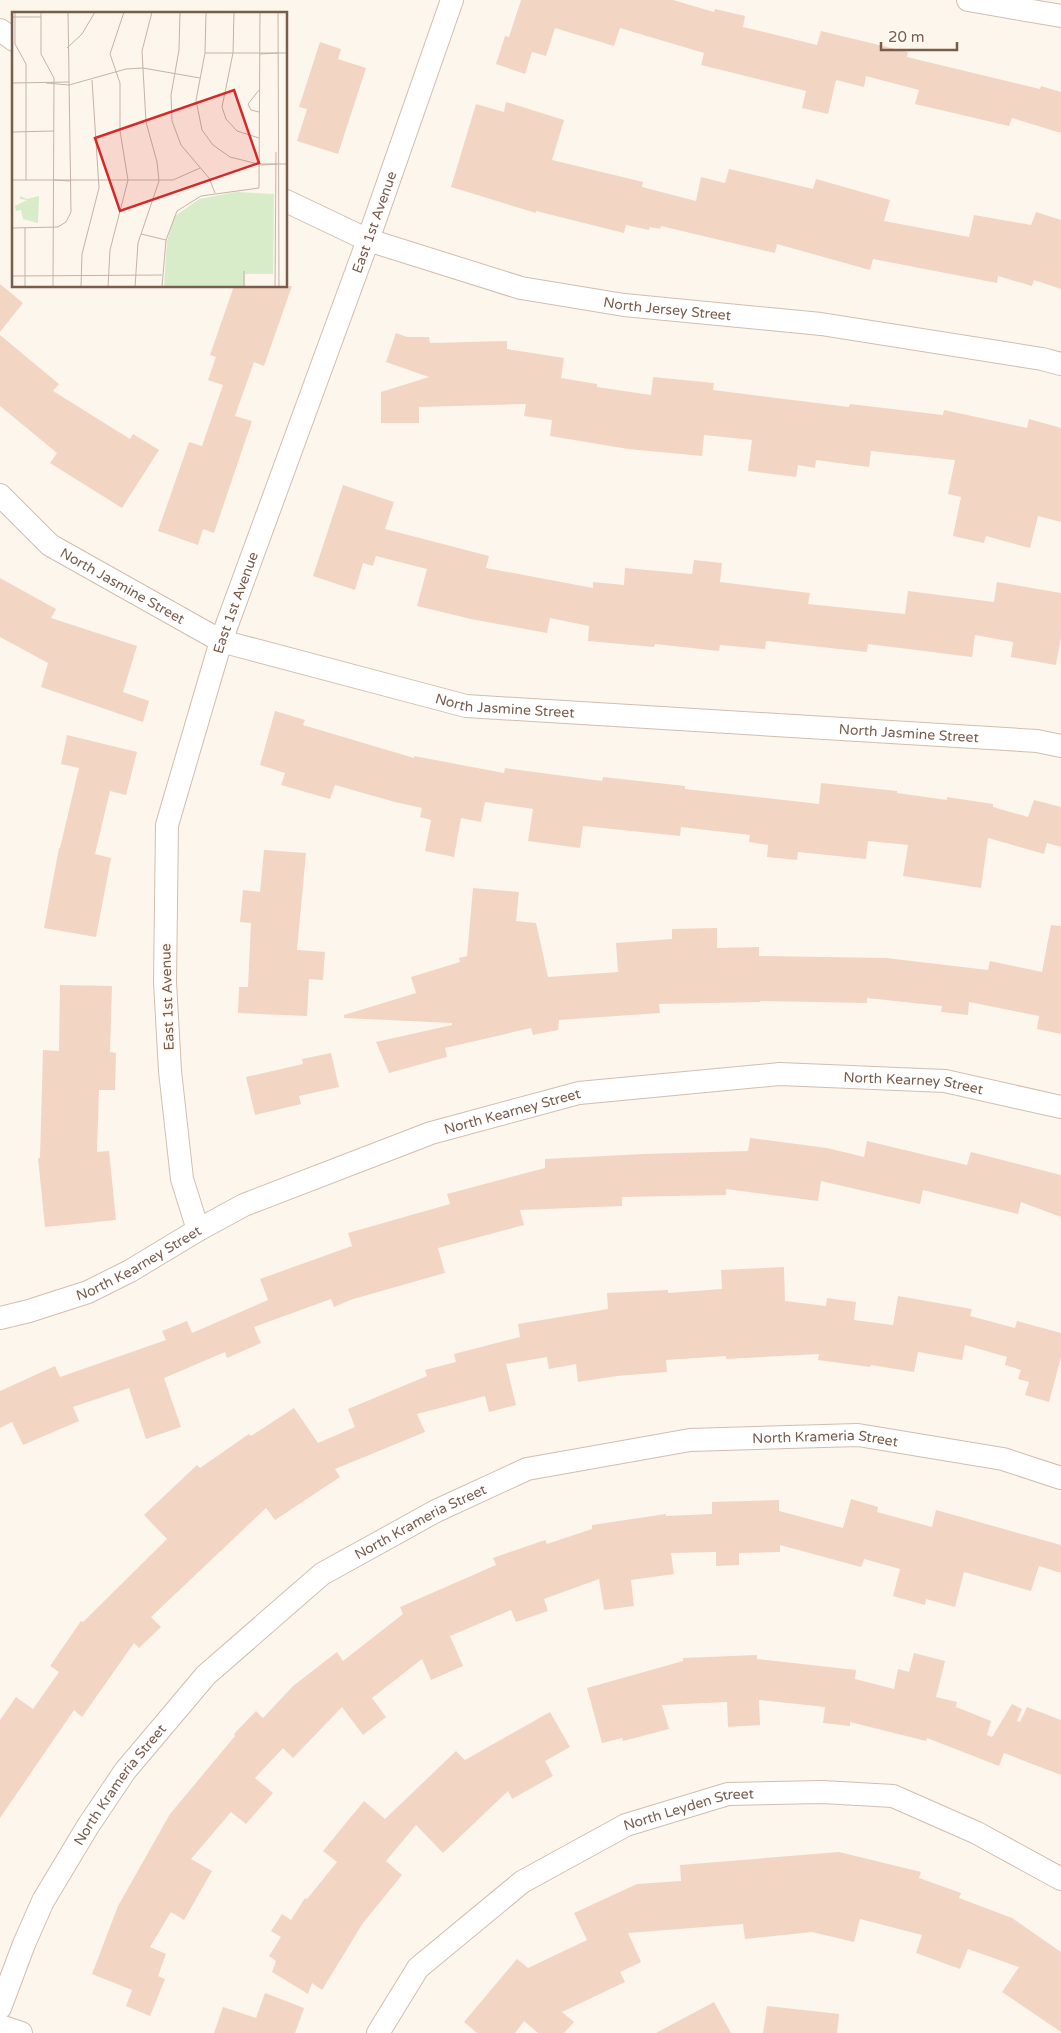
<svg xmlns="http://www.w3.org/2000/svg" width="1061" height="2033" font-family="'Varela Round',sans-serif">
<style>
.building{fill:#f3d5c3}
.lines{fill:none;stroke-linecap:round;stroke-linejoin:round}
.street-casing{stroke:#d1beb0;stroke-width:24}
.street{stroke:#fff;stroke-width:22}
.labels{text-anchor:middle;stroke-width:4.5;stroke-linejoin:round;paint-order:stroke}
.street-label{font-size:14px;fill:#7a5c4d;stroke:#fffaf3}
.inset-road{fill:none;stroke:#c5b3a7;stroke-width:1}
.view{fill:#d62828;fill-opacity:0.15;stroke:#d62828;stroke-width:2.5}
.inset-edge{fill:none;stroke:#7a5c4d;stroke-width:2.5}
</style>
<rect width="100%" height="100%" fill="#fdf6ec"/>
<path class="building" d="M521,0h152l41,12 1,-3 30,7 -2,11 74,18 4,-14 87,21 -1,5 133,32 1,-3 20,6v41l-49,-15 -3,8 -94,-22 4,-14 -53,-14 -2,11 -28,-7 -8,34 -26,-6 4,-17 -105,-26 3,-12 -84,-25 -6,18 -59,-18 -9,28 -14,-4 -7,22 -29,-10 9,-28 4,1z
M320,42l21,7 -3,10 28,9 -28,86 -41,-13 10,-32 -8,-2z
M506,102l58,18 -12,40 91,22 -1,5 54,14 5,-24 24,6 4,-14 84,20 3,-10 74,21 -6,21 85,16 5,-22 57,10 5,-13 25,8v69l-27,-9 -2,6 -34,-10 -1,7 -124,-24 -3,11 -93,-26 -2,9 -114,-27 -1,3 -10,-2 -1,3 -23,-5 -2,8 -88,-22v2l-85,-26 25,-83 28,8z
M0,284l23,19 -23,29z
M234,286h58l-28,80 -10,-4 -19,54 17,5 -38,112 -11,-4 -5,16 -40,-14 31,-89 13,4 21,-61 -15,-5 8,-23 -6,-2z
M396,333l11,4h22l1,6 77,-2v8l57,9 -3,20 36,6v3l54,8 2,-18 61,6 -1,7 136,17 1,-3 93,11 1,-5 83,18 2,-9 32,9v94l-23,-6 -8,32 -44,-12 -2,7 -31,-7 8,-39 -13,-3 7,-34 -84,-9 -2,16 -53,-7 -1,8 -17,-3 -2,12 -48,-6 4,-31 -48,-5 -2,21 -74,-7 -78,-13 2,-16 -28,-4 2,-12 -107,3v16h-38v-31l48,-15 -43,-15z
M0,335l59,49 -6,7 77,48 3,-5 26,16 -37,58 -72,-45 7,-10 -57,-47z
M343,485l51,17 -9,27 104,27 -3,12 107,20v-6l31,3 1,-17 67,6 2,-14 28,3 -2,19 90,11 -2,11 97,10 3,-23 86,11 3,-20 64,11v44l-5,28 -45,-8 2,-15 -38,-7 -3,22 -104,-13 -1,8 -101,-11 -1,8 -45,-4 -1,6 -64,-7 -1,3 -66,-6 1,-15 -39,-8 -3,15 -76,-14 -54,-13 10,-37 -51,-13 -3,10 -10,-3 -8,27 -42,-14z
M0,578l56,31 -5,9 86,28 -14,46 26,9 -6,21 -102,-35 7,-24 -48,-26z
M275,711l30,9 -2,5 111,33v-2l90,17 1,-5 97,13 1,-4 82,9v3l134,15 2,-21 76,8v2l50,7v-3l46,7v3l35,10 6,-17 27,7v40l-14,-4 -3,11 -56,-16 -7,50 -78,-12 5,-31 -40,-4 -2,18 -68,-7 -1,8 -30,-3 1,-12 -19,-3 1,-7 -69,-8 -1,9 -97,-10 -3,22 -52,-7 5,-32 -48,-7 -4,20 -20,-4 -7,39 -29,-6 6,-31 -11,-3 2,-9 -27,-6 -60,-17 -5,14 -49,-14 4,-12 -25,-8z
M67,735l70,17 -11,43 -16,-4 -15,63 16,4 -15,79 -52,-9 15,-80h1l19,-80 -18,-4z
M264,850l42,3 -9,97 28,2 -2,28 -14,-1 -2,37 -69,-3 1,-26h9l3,-64 -11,-1 3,-32 17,2z
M473,888l46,4 -3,29 20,2 12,54 70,-5 -2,-29 56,-4v-10l45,-1v20l42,-1v9l127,2 102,12 2,-9 52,11 9,-47 10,1v108l-24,-5 2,-13 -70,-14 -1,13 -27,-3 1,-6 -75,-8v5l-107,-2v1l-101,2 1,9 -101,7 -1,10 -25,5 -2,-7 -86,20 2,9 -58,16 -13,-31 76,-17v-2l-108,-5v-3l72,-22 -5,-16 49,-15 -1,-4 8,-2z
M60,985l52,1 -2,66 6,1 -1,37h-16l-2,62 12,-1 7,69 -71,7 -7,-69h2l3,-108 16,1z
M331,1053l8,34 -40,9 2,8 -46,11 -9,-38 57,-13 -1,-5z
M750,1138l77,10 37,9 3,-16 100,24 4,-13 90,23v42l-40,-15 -3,12 -95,-24 -3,14 -99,-23 -3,20 -92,-12v6l-104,2v9l-102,4 4,15 -86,23 7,25 -92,26 -19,8 -3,-8 -77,28 7,16 -34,15 -2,-6 -61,26 17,49 -35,12 -17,-51 -56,19 6,14 -56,24 -11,-23 -12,6v-37l55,-25 5,11 106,-37 -4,-9 25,-10 5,12 76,-33 -8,-21 92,-33 -4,-13 102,-29 -3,-10 98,-26v-9l98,-5 105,-3z
M784,1267l1,34 41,5 1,-8 29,4 -2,18 39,5 5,-29 74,13 -2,7 45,12 2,-7 44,12v24l-12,45 -24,-7 4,-13 -11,-3 3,-9 -16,-5 2,-8 -42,-12 -3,15 -44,-8 -4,20 -43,-7 -1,2 -52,-7 1,-6 -93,5v-3l-60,4 1,12 -50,4 -39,6 -2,-18 -27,5 -2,-12 -41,7 10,41 -27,7 -4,-16 -68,18 8,18 -90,37 5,8 -65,43 -9,-12 -115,109 10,10 -22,21 -5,-5 -52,74 -8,-7 -74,108v-98l16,-23 17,12 26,-37 -9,-6 31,-45 2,1 84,-83 -23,-24 53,-50 3,3 49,-34 2,2 43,-28 24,35 37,-16 -7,-18 79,-33 -2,-6 31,-8 -2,-8 66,-17 -2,-13 90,-15 -1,-16 61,-3v3l54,-4 -1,-19z
M851,1499l27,8 -1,5 55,15 4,-17 125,35v28l-22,-7 -8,25 -67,-19 -9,35 -29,-8 -1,6 -32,-9 7,-27 -36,-10 -3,8 -81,-22v7l-41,1v12l-23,1v-14l-45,1 3,21 -43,6 3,26 -30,4 -5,-31 -55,20 4,12 -32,11 -5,-12 -61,26 13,30 -32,14 -9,-21 -50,39 14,19 -23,18 -21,-28 -49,51 -10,-10 -28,30 18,15 -27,31 -15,-12 -40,47 21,12 -28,49 -13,-8 -21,35 16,7 -8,22 7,3 -15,37 -24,-10 6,-16 -40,-16 26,-68 52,-92 65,-78 -1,-2 22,-23 7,7 30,-32 44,-34 6,9 60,-47 -3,-7 96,-42 -3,-7 52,-18 2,4 45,-15v-4l74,-11v2l46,-2v-12l67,-2v11l64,17z
M914,1653l31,8 -9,36 21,5 -1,5 35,14 -4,14 5,2 20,-33 10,5 -5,12 3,1 7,-15 34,13v55l-57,-22 -5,13 -72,-28 -1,3 -76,-19v4l-27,-3 2,-16 -66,-7 1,25 -32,2 -1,-25 -65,3 7,24 -46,12 -1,-3 -20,5 -15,-55 96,-27v-3l74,-3v4l99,11 -1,9 39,10 4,-20 11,3z
M550,1712l20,35 -25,14 8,15 -41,23 -4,-8 -65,62 -27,-28 -30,36 16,14 -39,48 -41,67 -10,-7 -4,11 -36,-22 4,-11 -7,-5 12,-19 -10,-6 11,-17 9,6 14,-22 2,1 30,-37 -14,-11 41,-50 21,18 71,-68 9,9z
M839,1852l82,20 -2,6 42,15 -2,5 53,20 49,34v80l-59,-40 17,-25 -51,-18 -8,20 -44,-16 6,-18 -62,-16 -6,23 -42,-10 -67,7 -2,-15 -115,9 13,29 -21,10 5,10 -63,30 12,10 -10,11h-26l-14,-12 -9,12h-38l-13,-11 53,-63 11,9 59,-28 -13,-27 63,-29 44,-3 -1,-16z
M265,1993l39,15 -9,25h-81l9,-26 33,11z
M714,2002l17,31h-75z
M767,2006l72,8 -2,19h-74z"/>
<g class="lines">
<defs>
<g id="street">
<path d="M968,0l93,16"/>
<path d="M0,30l14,10"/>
<path id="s1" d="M286,201l82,39 153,48 103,17 197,19 221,35 19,5"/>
<path id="s2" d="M0,495l50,50 171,96 245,65 571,35 24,5"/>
<path id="s3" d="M198,1230l-16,-51 -12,-108 -5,-89 2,-157 54,-184 147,-401 84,-240"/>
<path id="s4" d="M0,1318l29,-7 59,-19 42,-21 68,-41 46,-25 187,-72 148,-40 201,-19 165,7 116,26"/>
<path id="s5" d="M0,2008l24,-64 19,-43 45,-75 37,-55 81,-96 116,-101 114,-63 91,-42 163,-29 168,-5 145,24 58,19"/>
<path d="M0,2026l21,7"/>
<path id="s6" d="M378,2033l40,-65 104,-86 104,-57 102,-31 94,-2 71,4 84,37 84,46"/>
</g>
</defs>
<use href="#street" class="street-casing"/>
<use href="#street" class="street"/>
</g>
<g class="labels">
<g class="street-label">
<text dy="5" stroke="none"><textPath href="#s3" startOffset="1046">East 1st Avenue</textPath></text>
<text dy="5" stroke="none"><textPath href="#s1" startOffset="399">North Jersey Street</textPath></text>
<text dy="5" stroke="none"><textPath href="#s2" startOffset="154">North Jasmine Street</textPath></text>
<text dy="5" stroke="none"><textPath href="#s3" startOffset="641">East 1st Avenue</textPath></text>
<text dy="5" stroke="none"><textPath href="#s2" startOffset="559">North Jasmine Street</textPath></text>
<text dy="5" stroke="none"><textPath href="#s2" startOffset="964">North Jasmine Street</textPath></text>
<text transform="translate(167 997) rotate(-92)" y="5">East 1st Avenue</text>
<text dy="5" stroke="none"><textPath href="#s4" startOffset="960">North Kearney Street</textPath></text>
<text dy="5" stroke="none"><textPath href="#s4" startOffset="555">North Kearney Street</textPath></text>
<text dy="5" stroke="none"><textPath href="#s4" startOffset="150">North Kearney Street</textPath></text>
<text dy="5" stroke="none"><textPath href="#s5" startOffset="1080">North Krameria Street</textPath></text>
<text dy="5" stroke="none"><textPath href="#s5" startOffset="660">North Krameria Street</textPath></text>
<text dy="5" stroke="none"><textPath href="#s5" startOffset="255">North Krameria Street</textPath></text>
<text dy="5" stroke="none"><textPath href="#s6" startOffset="395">North Leyden Street</textPath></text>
</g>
</g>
<g transform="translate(12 12)">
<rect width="275" height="275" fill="#fdf6ec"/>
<path d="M224,180l38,2 -1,80h-28v13h-81l3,-46 7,-24 25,-18zM8,184l7,3 12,-3 -1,27 -15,-4 -2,-9 -5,1 -1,-5 12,-6 -7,-1z" fill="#d8ecc9"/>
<path class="inset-road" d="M3,0v32l11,20v116M29,0v42l13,24 -1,209M168,0l-1,38 -8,45 1,26 9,24 28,33 6,15M194,0l-1,41 -9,47 6,30 11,15 17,12 32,8 15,-1M222,0l-1,41 -11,54 4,12 11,12 22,7M266,0l1,275M0,5h29M55,36l15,-14 13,-22M193,41h82M248,42l18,-1M0,71l57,-1M34,71l23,2 57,-16 17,-1 57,10M247,78l-11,14 3,6 8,2M0,120l42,-1M247,152h28M0,168h161l27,-12M42,168l17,1M0,216l46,-1 8,-5 5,-10 -3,-200M129,222l25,6M232,259v16M0,264l150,-1M13,275v-59M69,275l1,-33 17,-66 -7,-108M96,275l2,-37 18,-70 -8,-49v-48l-10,-29 14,-42M123,275l3,-44 21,-62 -2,-19 -11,-40 -4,-71 10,-39M150,275l4,-47 11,-29 24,-15 58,-8 1,-176M263,275l1,-135"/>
<path class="view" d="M222,78l25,73 -139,48 -25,-73z"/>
<rect width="275" height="275" class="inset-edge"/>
</g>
<path d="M881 42v8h76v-8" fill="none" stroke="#7a5c4d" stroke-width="2.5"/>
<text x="888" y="42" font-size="15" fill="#7a5c4d" stroke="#fffaf3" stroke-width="4" paint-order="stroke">20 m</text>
</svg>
